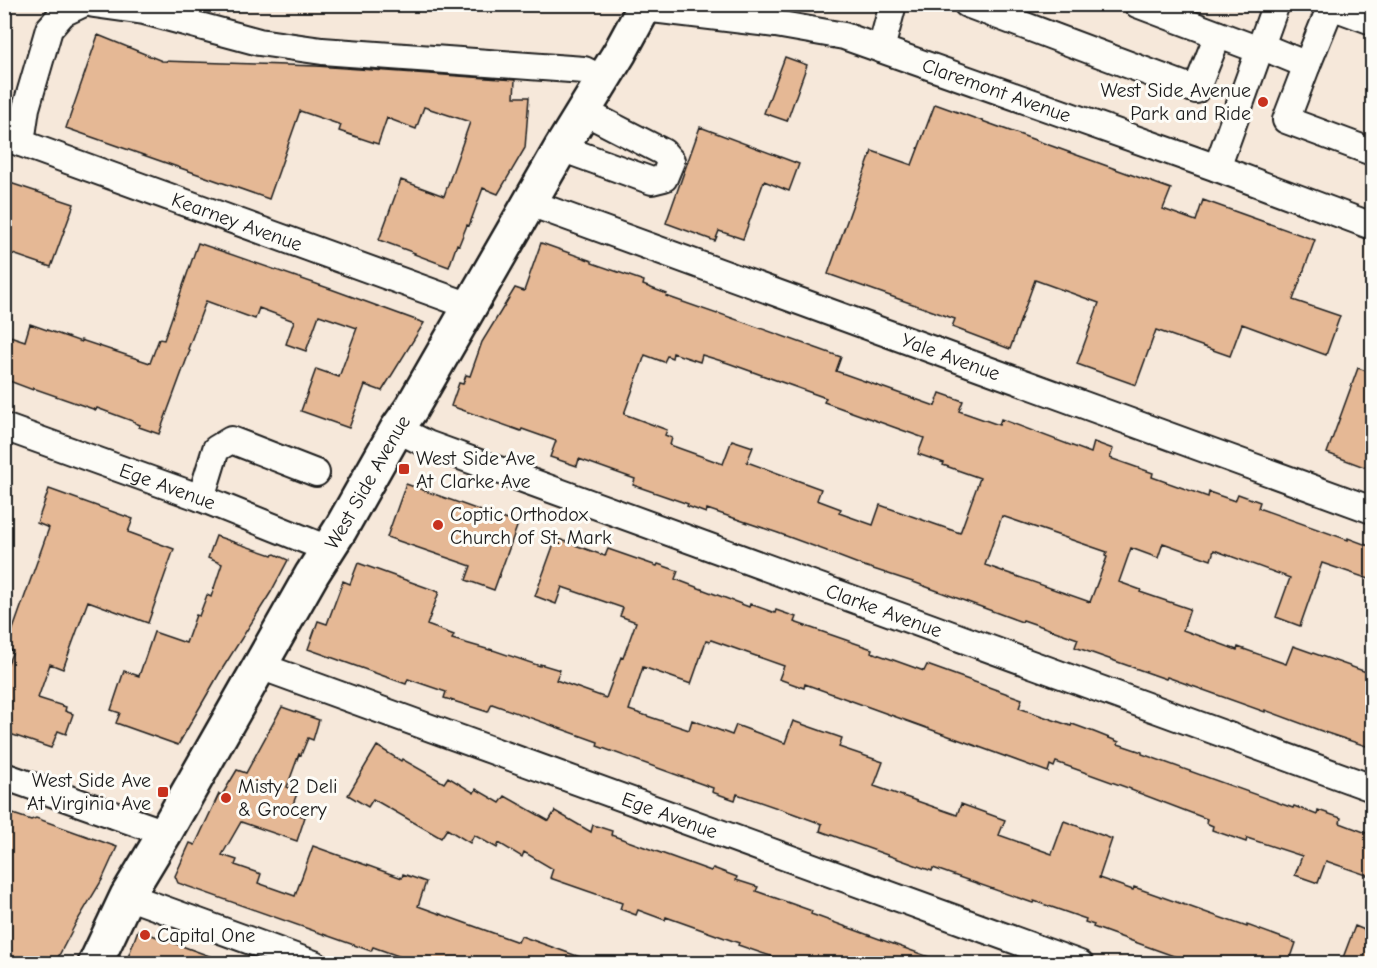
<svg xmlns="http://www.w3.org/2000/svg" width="1377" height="968" font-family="'Comic Neue',sans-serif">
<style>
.building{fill:#e5b895;stroke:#1c1c1c;stroke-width:1.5;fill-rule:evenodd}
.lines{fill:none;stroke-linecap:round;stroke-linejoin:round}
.minor-casing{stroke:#1c1c1c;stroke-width:30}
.major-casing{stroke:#1c1c1c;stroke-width:38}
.minor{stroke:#fdfcf7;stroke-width:26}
.major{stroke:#fdfcf7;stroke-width:33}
.poi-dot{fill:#c8321e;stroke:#fdfcf7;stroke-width:2}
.labels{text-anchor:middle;stroke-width:6;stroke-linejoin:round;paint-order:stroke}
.street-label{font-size:20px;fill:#1c1c1c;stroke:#fdfcf7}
.poi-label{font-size:20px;fill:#1c1c1c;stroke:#fdfcf7;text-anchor:start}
</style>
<rect width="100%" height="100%" fill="#f6e8da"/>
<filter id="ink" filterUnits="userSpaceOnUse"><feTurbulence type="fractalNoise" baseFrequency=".0167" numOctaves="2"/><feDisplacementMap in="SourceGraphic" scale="12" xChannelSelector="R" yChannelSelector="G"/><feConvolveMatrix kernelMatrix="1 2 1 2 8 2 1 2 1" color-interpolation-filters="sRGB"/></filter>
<g filter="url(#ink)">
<path class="building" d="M98,35l64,26 154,5 199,14 -1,17h15l-4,51 -27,46 -15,-6 -14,38 -2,-1 -8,20 -2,-1 -8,23 -35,-13 1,-1 -36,-13 22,-60 43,16 26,-74 -46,-15 -8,22 -29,-11 -9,26 -39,-13 2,-6 -41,-14 -31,88 -203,-71z
M785,57l22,8 -20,56 -23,-8z
M935,104l236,85 -8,20 33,12 7,-21 112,40 -22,60 47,16 -14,39 -84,-31 -12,32 -74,-26 -20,55 -59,-21 22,-61 -64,-23 -25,69 -58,-22 3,-8 -127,-45 44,-123 40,14z
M700,127l99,37 -10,27 -25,-10 -21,58 -24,-8 -4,10 -49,-18z
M4,181l70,23 -23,63 -47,-16z
M198,243l130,45 96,35 -42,68 -17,-6 -16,43 -48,-17 15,-42 23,8 18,-49 -38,-13 -13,36 -20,-7 8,-23 -35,-13 -4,11 -49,-18 -18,48 2,1 -31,84 -20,-7 1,-2 -5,-2v-1l-38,-14 -1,2 -63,-22v2l-29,-11v-45l21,7 5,-17 51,18v-2l69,23 9,-24 5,1z
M541,243l51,18v2l52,18 -1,4 24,9 -1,2 51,18 1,-1 123,44 -5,14 99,35 5,-13 23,8 -4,10 40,14 2,-6 90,34 3,-11 19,7 -3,9 43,15 -1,4 56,20 1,-5 26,9 3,-7 22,8 -2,6 90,32v-2l24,9v33l-50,-17 -22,63 -24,-9 14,-39 -76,-28 -3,10 -48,-17 -5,15 -27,-10 -12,34 22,8 -1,2 50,17 -7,21 54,20 1,-3 48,17 7,-18 79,28v74l-45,-15 -62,-23v2l-98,-35 -1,2 -91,-32 3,-8 -55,-19 -1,2 -106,-39 -55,-18 -34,-13v-1l-49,-18 -71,-24 -1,4 -19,-7 1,-2 -55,-19 2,-6 -56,-20 -2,7 -27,-9 6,-16 -34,-12 -1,2 -70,-25 8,-23 4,1 3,-9 4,1 12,-34 33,-54 9,3zM673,353l27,9 2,-7 26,8 98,35 -2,4 100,36 -6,16 26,9 -1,2 37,13 -20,55 -80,-28 -7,20 -34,-12 2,-4 -24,-9 4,-11 -74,-27 6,-15 -21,-7 -9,24 -53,-19 2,-7 -7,-3 2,-5 -43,-16 21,-59 19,7 3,-6 5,2zM1002,516l105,36 -2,4 2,1 -17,45 -105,-37z
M1358,368l14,5v97l-45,-17z
M406,484l112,40 -24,66 -28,-10 5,-14 -84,-29z
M49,489l84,30 -5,13 46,17 -26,74 -60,-22 -25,68 -13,-5 -12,34 28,9 -1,4 8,3 -7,20 -8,-3 -7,17 -47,-16v-59l9,-22 -7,-2 43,-121 -12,-5z
M216,536l56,19 3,-1 13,6 -17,32 -52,82 -41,71 -62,-22 4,-10 -9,-3 13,-39 15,5 15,-44 32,11 10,-28 3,1 8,-21 4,2 11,-33 -14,-6z
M556,538l49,18 3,-7 49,17 1,-2 20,7 -3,8 74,28 1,-3 25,9 1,-3 20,7 -2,5 78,27 -1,3 53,19 3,-6 95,34 -3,9 52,18 1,-2 22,8 25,10 -1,2 24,8v2l151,54 1,-2 23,9 1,-5 23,8 -1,5 32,12v42l-46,-16 -8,22 -23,-8 7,-19 -55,-18 -1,4 -34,-12 1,-4 -7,-3 1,-4 -76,-29v-1l-75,-27 -2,5 -4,-2 -2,7 -243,-88 -1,4 -25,-9 5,-13 -73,-26 -1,2 -4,-1 -15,43 -48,-17 -14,43 60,20 3,-10 40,15 4,-10 49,18 8,-22 23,8 26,9 -3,9 44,15 -9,24 83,29 4,-11 44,16 -6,15 53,19 12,-33 48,18 -13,39 34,12 1,-3 113,40v-2l49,18 -7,20h-96l-100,-36 1,-2 -9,-3 1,-3 -52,-18 -1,2 -100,-35 -1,3 -112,-40 2,-7 -30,-11 -55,-19 -2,6 -23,-8 1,-4 -116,-42 1,-4 -106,-38 -4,8 -44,-14 2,-6 -38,-13 -2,5 -98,-35 10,-28 9,3 16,-43 7,3 8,-21 81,29 -12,33 27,10 -2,4 38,11v-1l50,17v-2l20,6 -4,10 50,18 15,-41 2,1 13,-36 -16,-6 3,-8 -61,-21 -6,17 -21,-8z
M282,707l37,13 -6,20 -5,-2 -7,17 -2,-1 -12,33 11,4 -8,21 15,5 -8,24 -56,-19 -19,33 15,5 -2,5 26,9 -3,9 37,13 18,-50 89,32 1,-4 23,8 -8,24 100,36 3,-6 70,25 -1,2h-172l-45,-16 -2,4 -193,-68 -3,-7 15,-33 5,2 24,-51 3,1 15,-25 9,3z
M377,746l24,15 1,-2 42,24 4,-6 26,16 2,-4 24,14 5,-7 44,25 6,-10 36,21 2,-7 19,6 -1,4 100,36 2,-3 24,9 -1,3 22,7 -2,4 56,20 -1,3 129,47v2h-149l-53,-18 1,-2 -73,-26 -1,3 -27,-10 -2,5 -16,-6 2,-6 -72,-25 3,-9 -29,-17 -2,5 -23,-14 -2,5 -23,-13 -4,8 -23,-14 -6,9 -68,-39 -5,8 -20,-12z
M4,811l27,9 5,-2 81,29 -15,33 -26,43 -21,40h-51z
M1355,926l17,7v30h-31z
M138,930l85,31 -1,2h-96z"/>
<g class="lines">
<defs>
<g id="minor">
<path d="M94,4l50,7 115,31 63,9 262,19 18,9"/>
<path d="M967,4l229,86 22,-55"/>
<path d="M1137,4l122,46"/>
<path id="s1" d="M644,8l132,16 68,12 373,132 155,58"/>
<path d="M1261,46l46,19 24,-59 41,15"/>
<path d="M881,49l12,-45"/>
<path d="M1307,65l-21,55 86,32"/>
<path id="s2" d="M4,137l466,169"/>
<path d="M21,143l5,-35 23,-79 14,-16 19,-9"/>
<path d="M561,148l91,33 12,-3 7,-17 -8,-9 -80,-41"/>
<path d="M1217,168l59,-164"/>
<path id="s3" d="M530,203l842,307"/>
<path id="s4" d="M4,427l197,71 127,51"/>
<path id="s5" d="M397,429l30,15 945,344"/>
<path d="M201,498l15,-49 15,-9 85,33"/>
<path id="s6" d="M260,666l820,298"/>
<path d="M4,776l161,57"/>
<path d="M127,896l187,68"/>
</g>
<g id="major">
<path id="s7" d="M95,964l32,-68 38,-63 147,-259 28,-44 57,-101 14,-20 150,-261 59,-96 26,-48"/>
</g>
</defs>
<use href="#minor" class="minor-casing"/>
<use href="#major" class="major-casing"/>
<use href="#minor" class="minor"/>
<use href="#major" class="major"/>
</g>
</g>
<g class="poi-dot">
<circle cx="1263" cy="102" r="6"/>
<rect x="398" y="463" width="12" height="12" rx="3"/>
<circle cx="438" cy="525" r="6"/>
<rect x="157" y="786" width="12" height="12" rx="3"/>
<circle cx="226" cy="798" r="6"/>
<circle cx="145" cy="935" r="6"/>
</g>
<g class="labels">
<g class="street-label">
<text dy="7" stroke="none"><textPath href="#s1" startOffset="364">Claremont Avenue</textPath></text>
<text dy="7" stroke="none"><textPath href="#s2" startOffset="248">Kearney Avenue</textPath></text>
<text dy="7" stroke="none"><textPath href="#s3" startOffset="448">Yale Avenue</textPath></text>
<text dy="7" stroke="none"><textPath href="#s7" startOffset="554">West Side Avenue</textPath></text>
<text dy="7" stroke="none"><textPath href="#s4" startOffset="174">Ege Avenue</textPath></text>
<text dy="7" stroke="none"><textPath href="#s5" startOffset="520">Clarke Avenue</textPath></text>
<text dy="7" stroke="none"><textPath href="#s6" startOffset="436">Ege Avenue</textPath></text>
</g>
<g class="poi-label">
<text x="1251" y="97" text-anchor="end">West Side Avenue<tspan x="1251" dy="23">Park and Ride</tspan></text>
<text x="416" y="465">West Side Ave<tspan x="416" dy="23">At Clarke Ave</tspan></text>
<text x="450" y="521">Coptic Orthodox<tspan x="450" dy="23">Church of St. Mark</tspan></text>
<text x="151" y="787" text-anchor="end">West Side Ave<tspan x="151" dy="23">At Virginia Ave</tspan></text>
<text x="238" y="793">Misty 2 Deli<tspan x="238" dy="23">&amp; Grocery</tspan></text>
<text x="157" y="942">Capital One</text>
</g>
</g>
<rect width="1377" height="968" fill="none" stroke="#fdfcf7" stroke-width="24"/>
<rect x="12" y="12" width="1353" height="944" fill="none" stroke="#1c1c1c" stroke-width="2" filter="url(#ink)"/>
</svg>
